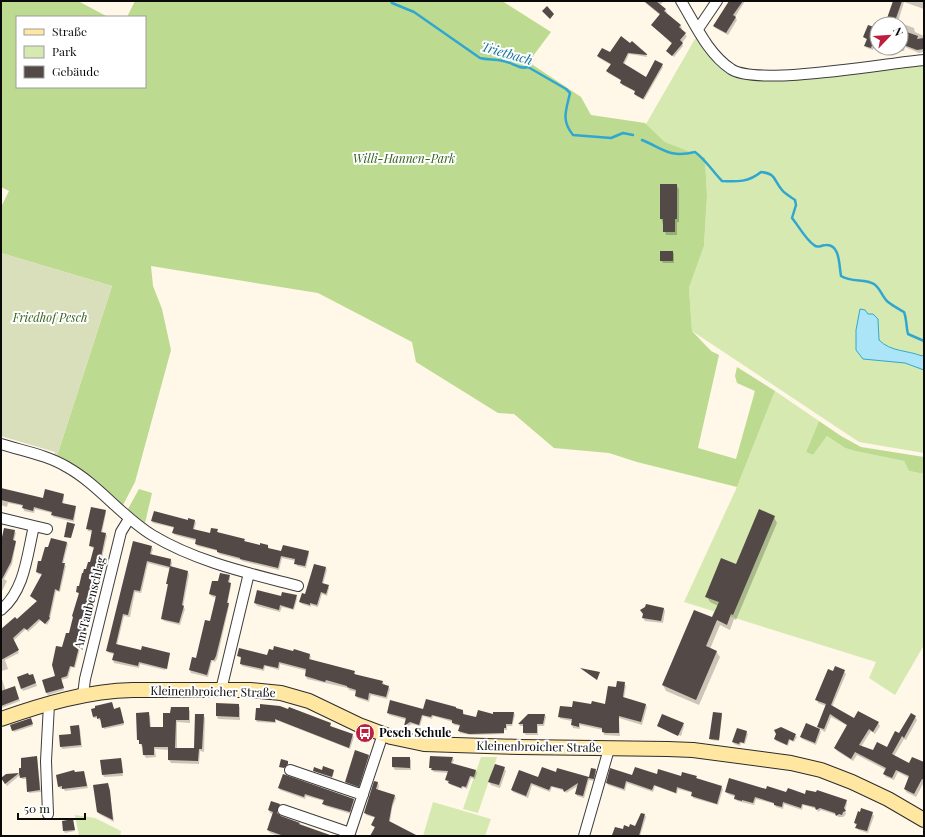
<svg xmlns="http://www.w3.org/2000/svg" width="925" height="837" font-family="'Playfair Display',serif">
<style>
.green{fill:#d6e9b1}
.forest{fill:#bcda90}
.cemetery{fill:#d8dfba}
.water{fill:#abe5f7;stroke:#30a7d0}
.shadow{fill:#0003}
.lines{fill:none;stroke-linecap:round;stroke-linejoin:round}
.stream{stroke:#30a7d0;stroke-width:2.5}
.building{fill:#534946}
.street-casing{stroke:#3d3d3d;stroke-width:12}
.secondary-casing{stroke:#2c2c2c;stroke-width:16}
.street{stroke:#fff;stroke-width:10}
.secondary{stroke:#ffe7a2;stroke-width:14}
.labels{text-anchor:middle;stroke-width:4;stroke-linejoin:round;paint-order:stroke}
.park-label{font-size:12px;font-style:italic;fill:#33621a;stroke:#fff}
.street-label{font-size:12px;fill:#0a0a0a;stroke:#fff}
.poi-label{font-size:12px;font-weight:bold;fill:#0a0a0a;stroke:#fff;text-anchor:start}
.water-label{font-size:13px;font-style:italic;fill:#12749d;stroke:#fff}
</style>
<rect width="100%" height="100%" fill="#fff7e7"/>
<path class="green" d="M695,39h4c9,16 23,37 42,40 7,1 13,1 20,1l163,-16v290l-2,2c-16,-7 -29,-3 -43,-16l-1,-22 -10,-4 -3,-4 -5,-1 -4,21 7,29 42,4 19,7v83l-65,-11 -167,-111 -3,-43 15,-42 3,-50 -2,-37 -40,-17 -19,-18z
M775,391l44,30 -13,31 7,3 14,-19 18,12 10,3 49,10 5,10 15,3v171l-29,50 -26,-17 7,-16 -192,-60 53,-115z
M481,757h16l-19,56 -15,-4z
M433,802l58,17 -6,17h-62z
M75,815l20,3 26,13 -1,5h-41z"/>
<path class="forest" d="M1,1h77l30,16h-91v70h128v-70h-18l8,-16h367l49,31 -18,24v9l48,32 10,18 54,8 20,19 40,16 2,38 -3,50 -15,42 3,43 19,20 8,4 -21,93 38,11 19,-68 -18,-8 -2,-7 2,-9 38,24 -38,96 -100,-25 -28,-9 -55,-5 -40,-34 -16,-1 -82,-51 -4,-20 -94,-49 -167,-27 2,20 9,23 9,41 -36,132 -12,23 -14,-13 -53,-33 56,-173 -111,-33v-46l8,-16 -8,-4z
M819,421l22,15 20,11 63,10v17l-15,-3 -5,-10 -49,-10 -10,-3 -18,-12 -14,19 -7,-3z
M139,489l13,4 -7,30 -17,-14z"/>
<path class="cemetery" d="M1,253l111,33 -56,173 -3,-1 2,-6 -54,-16z"/>
<path class="water" d="M860,309l5,1 3,4h5l5,5 1,21c12,12 28,10 43,16l2,-2v16l-19,-7 -42,-4 -7,-9v-20z"/>
<path class="shadow" d="M643,1h21l-4,4 7,7 -1,1 14,12 2,3 -2,2 7,6 -5,7 1,3 -9,11 -5,-4 3,-9 -18,-17 6,-12z
M730,1h15l-10,16 2,3 -9,15 -13,-7 -1,-2z
M894,1h30v10v-2l-20,-7 -6,20 16,6 1,4 9,4v16l-5,1 -14,-6 -1,4 -16,1 -1,-4h14v-24h-15z
M877,30v8l-4,12 -6,-2 -2,-2 2,-6 -3,-3z
M632,43l16,14 -19,-3 -5,11 22,13 16,-13 1,2 -19,33 -8,-4 -1,-2 1,-2 -14,-7v-4l-14,-8 -1,-2 4,-6 -12,-7 -1,-2 12,-3z
M676,185l3,4v33h-2v13h-11l-5,-17z
M673,252l1,2v9h-11l-2,-3z
M1,489l43,11 19,-5 1,2 -1,7 12,3 1,2 -2,13 -21,-5 -1,-4 -17,-4 -1,4 -10,-2 -1,-5 -15,-3 -1,4 -6,-2z
M105,511l1,2 -4,20 4,1 1,2 -5,22 3,3 -22,85 -2,-1 -6,23 -4,-1 -3,11 -7,2 3,10 -16,5 -2,-3 11,-15 6,-28 7,-14 10,-40 -3,-3 14,-29 4,-15h-3l-1,-3 2,-13 -5,-1 -1,-3z
M774,517l3,6 -41,97 -2,-1 -4,11 -10,-5 -10,24 6,2 4,6 -21,48 -33,-14 -3,-6 50,-66 5,-13 -8,-4 -3,-5 29,-32z
M152,521h43l1,2 -2,7 16,4 7,-4 1,4 26,6 1,2 16,4h7l1,3 13,3h26l1,2 -3,14 -9,-2 -1,-5 -14,-3 -3,12 -37,-9 -1,-1 -22,-6 -1,-3 -21,-5 -1,-2 1,-3 -22,-6 -2,-2 2,-5 -22,-5z
M14,531l2,2 -2,8 2,2 -4,21 -8,15 3,2 -5,10 -1,-1v-52z
M67,543l1,1 -5,20 3,2 -6,26 -4,-1 -6,28v1l-3,5 -6,-5 -13,12 -2,-3 -13,12 6,12 -14,7 3,9 -6,2 -1,-2v-36l16,-12 21,-19 -7,-6 11,-21 -4,-1 -1,-2 5,-10z
M151,547l2,2 -2,7 20,4 1,3 -1,5 17,4 1,3 -6,32 2,2 -5,16 -16,-4 -2,-3 6,-32 -1,-3 4,-14 -23,-6 -6,27 -1,3 -6,-1 -5,25 -6,-1 -7,29 25,6 28,2 -5,17 -25,-6 -1,4 -25,-5 -1,-3 1,-6 -5,-1 -2,-2z
M315,565l11,3 1,2 -4,14 5,2 1,2 -2,8 -5,-2 -4,13 -7,-2v2l-9,-3 -2,-2 6,-7z
M229,576l1,3 -1,4 2,3 -3,15 1,5 -12,53 -2,3 -3,-1 -4,16 -17,-4 -1,-3 3,-12 4,1 14,-36 5,-25 -5,-2 -1,-2 9,-12z
M296,596l1,3 -3,11 -12,-3 -2,5 -23,-6 -2,-3z
M664,609l1,2 -2,12 -18,-2 -2,-3z
M310,655l1,2 -1,3 44,12 2,3 26,7 8,7 -3,10 -16,-4 -2,7 -12,-4 -1,-2 1,-4 -8,-2 -1,-2 -41,-9 -1,-3 1,-5 -27,-7 -1,6 -14,-4 -1,5 -22,-5 -1,-2 1,-5 -4,-3z
M844,671l2,3 -14,33 22,12 24,4 2,3 -5,8 -4,-3 -10,16 12,5 14,-4 28,-31 2,3 -11,20 -2,-1 -10,17 16,8 14,-1v19l-8,15 -10,-5 -1,-3 4,-11 -11,-6 -4,8 -8,-3 -2,-3 2,-4 -29,-15 -4,6 -16,-10 -2,-3 13,-22 -17,-9 -6,15 -5,-3 -2,-2 8,-21 -8,-3 -1,-3 16,-28z
M1,676l5,15 10,-1 4,11 -19,7z
M34,678l3,8 -14,5 -1,-2z
M624,683l2,3 -2,12 22,7 1,2 -5,18 -23,-7 1,18 -16,-1 -1,-5 -23,-5v4l-7,-1 -1,-3v-4l-11,-2 -2,-2 14,-8 33,-4 10,-17z
M112,703l2,7h7l3,15 -20,4 -2,-10 -3,1 -1,-2h-4l-1,-1z
M217,704l21,1 2,2v13l-22,-1 -1,-3z
M188,708l2,3v12l-13,-1v27h18l8,-34 2,3 -1,34 -4,-1 -1,13 -28,-1 -2,-3v-10l-14,-1 1,8 -10,1 -2,-3 -1,-8h-1l-4,-8 10,-26 2,3 1,12h13l7,-14z
M257,709l73,15 1,3 21,8 2,2 -4,12 -74,-29v3l-19,-1 -1,-2z
M424,710h33l6,1 1,4 13,3 37,-5 1,2 -3,11h-5v4h-3v4l-33,1 -11,-2 -1,-2 1,-5 -6,-1 -1,-3 -20,-6 -1,3 -9,-3 -3,10 -8,-2 -6,3 -1,-1 2,-6 -18,-5 -1,-2z
M721,714l1,2 -3,25 -8,-1 -1,-2z
M529,715h16l1,2 -2,9h-6v9h-12l-2,-2v-7h-4l-1,-2z
M663,715l20,9 1,2 -3,10 -22,-10v2l-1,-2z
M31,721l2,5 -19,6 -3,-6z
M79,727l1,2 2,18 -20,2 -1,-2z
M820,730l1,2 -5,13 -14,-6 -1,-2z
M746,732l2,2 -3,10 -4,-1 -1,3 -6,-2 -1,-2z
M795,735l2,2 -3,5 -4,-2 -2,6 -12,-5 -1,-2z
M369,755l1,3 -10,31 -13,-5 -1,-2z
M393,758h16l2,2v10h-16l-2,-3z
M452,758l2,2 -2,4 24,7 1,2 -2,6 -4,-1 -4,11 -4,-2 -1,2 -11,-4 -5,-5 3,-7 -15,-1 -4,-4z
M37,759l4,33 -12,1 -2,-14h-5l-2,-4 -13,11 -5,-7 5,-4 13,-1z
M121,759l1,2 1,15 -19,1 -1,-2z
M504,768l2,3 -6,17 -9,-3 -2,-3z
M596,770l1,2 -2,9 -6,-1 -5,18 -7,-2 -1,-2 2,-8 -12,7 -1,-2 -13,-4 -2,5 -18,-7 -4,13 -15,-6 -1,-2 27,-11 17,-5 34,4z
M314,771h19l1,1 -2,6z
M84,772l4,16 -23,3 -2,-3 -2,1 -2,-2 16,-14z
M283,775l71,25 1,2 -4,12 -26,-8 -2,-2 1,-3 -18,-5 -1,3 -25,-9 -1,-2z
M658,775l38,2 2,3 23,7 2,2 -5,16 -25,-7v-5l-15,-4 -1,5 -22,-8 -2,6 -26,-9 -2,8 -17,-6 -1,-2 26,-7z
M375,782l3,1 1,3 -1,4 17,6 1,2 -4,10 -2,14 26,14h-45l5,-7 -4,-4 4,-7 -10,-3 -1,-2z
M109,787l5,35 -15,-8 -1,-3z
M767,790l79,11 1,2 -2,8 1,3 -3,3h-5l-1,-2 -16,-5 -3,2 -1,-3 -14,-4 -1,5 -18,-6 -1,5 -7,-2 -1,-3 -19,-5 -2,6 -17,-4 -1,-4 -8,-3 -2,-2z
M271,802l8,3 1,2 -3,8 47,21h-45l-9,-3 -2,-3 6,-16 -4,-1 -1,-3z
M872,813l2,3 -6,17 -10,-3 -3,-7z
M645,815l1,2 -6,19h-27l2,-8 8,2 13,-3z
M73,820l2,11 -10,2 -1,-2z"/>
<g class="lines">
<path class="stream" d="M391,1l1,2 22,9 66,46c8,2 15,1 23,3 9,1 16,9 25,6l38,22 4,4c-4,18 -9,27 3,42l38,3 12,-5 10,2
M642,140c22,9 27,18 53,12 11,8 18,20 27,29 15,1 27,1 39,-9 16,2 12,8 21,18 3,4 9,7 13,10l1,5 -4,13c6,7 14,22 22,27 4,4 7,0 12,0 14,-1 13,20 15,31 11,7 24,2 33,8 7,5 8,13 14,18 5,4 11,7 16,10 3,8 2,15 4,22l16,7"/>
</g>
<path class="building" d="M644,1h12l10,8 -2,2 17,14 -2,2 7,6 -6,7 3,3 -11,13 -6,-5 6,-8 -21,-18 9,-11z
M729,1h14l-10,14 3,2 -10,16 -13,-7z
M893,1h9l-8,23h-9z
M547,6l7,8 -4,5 -8,-8z
M868,25l9,3v4l-6,16 -7,-2 3,-7 -4,-2z
M901,30l17,6 -1,3 7,-1v11l-7,1 -16,-6z
M621,36l9,7 2,-2 16,14 -20,-2 -5,10 10,6 13,8 9,-17 8,4 -20,35 -9,-5 1,-3 -15,-8 1,-3 -15,-9 5,-7 -14,-8 5,-8 8,4z
M660,184h17v35h-2v13h-12v-13h-3z
M660,251h13v10h-13z
M1,488l42,10 2,-9 19,5 -2,9 14,3 -3,14 -22,-5 1,-3 -18,-5 -1,4 -11,-3 1,-3 -22,-5z
M91,507l15,3 -5,22 5,1 -5,24h3l-22,87 -2,-1 -6,24 -4,-1 -3,10 -6,2 3,10 -18,5 -4,-13 13,-4 -3,-11 4,-19 6,1 4,-14h3l4,-16 -1,-1 7,-23 -3,-1 1,-6h2l3,-13h1l1,-4h2l2,-7h2l4,-15 -5,-1 3,-16 -6,-1z
M759,509l16,7 -42,99 -2,-1 -4,11 -10,-5 -11,26 11,5 -21,49 -34,-15 32,-75 18,7 7,-15 -14,-5 16,-39 15,6z
M154,511l34,9v-2l7,2 -2,9 17,4 1,-5 7,1 -1,3 28,7 -1,2 16,4v-2l8,2v3l13,3 2,-6 26,6 -4,15 -11,-2 1,-5 -14,-3 -3,12 -38,-9v-1l-23,-6v-2l-22,-6 1,-5 -24,-6 2,-6 -23,-6z
M67,522l8,2 -4,14 -7,-1z
M4,528l11,2 -2,10 3,1 -5,21 -10,19v-44h1z
M51,538l16,4 -5,21h3l-6,28 -4,-2 -6,28 1,1 -5,6 -6,-5 -12,11 -3,-2 -11,10 6,12 -18,10v-31l14,-12 2,2 20,-18 -7,-5 12,-22 -6,-2 2,-11h3l4,-14h3z
M133,541l19,5 -2,8 21,5 -1,8 -23,-6 -6,26 -1,4 -6,-1 -6,25 -5,-1 -7,30 25,6 1,-4 28,7 -3,16 -28,-7 -1,4 -26,-6 2,-7 -8,-2z
M314,564l12,3 -4,16 7,2 -3,9 -5,-2 -4,13 -7,-2v2l-11,-3 3,-9 3,1z
M170,566l18,5 -6,34 2,1 -5,17 -18,-4 7,-35h-2z
M220,573l10,2 -2,7 3,1 -4,20h2l-13,53 -2,4h-3l-4,15 -18,-5 3,-13 4,1 9,-38 5,1 6,-25 -7,-2 3,-13h6z
M257,590l24,6 1,-4 15,3 -4,14 -13,-4 -1,5 -25,-7z
M646,604l18,4 -3,13 -19,-3 1,-4 -3,-4 5,-3z
M274,646l19,5 1,-2 16,5 -1,5 46,12 -1,3 29,7 -1,3 7,2 -3,11 -17,-4 -1,7 -13,-4 1,-6 -9,-3v-1l-21,-6 -1,2 -20,-6 1,-7 -27,-7 -1,6 -14,-3 -1,4 -23,-5 1,-7 -4,-1 2,-8 28,7 2,-6 4,1z
M835,666l10,4 -14,35 23,13 4,-7 21,11 -6,10 -4,-3 -10,16 14,5 4,-8 10,5 8,-16 4,2 12,-20 5,3 -12,22 -2,-2 -10,18 17,9 3,-6 12,5v18l-2,-1 -8,15 -10,-5 5,-13 -13,-6 -4,8 -9,-4 3,-6 -31,-16 -4,7 -17,-11 13,-23 -17,-11 -6,15 -7,-2 9,-23 -11,-4 13,-31 5,2z
M580,668l20,4 -3,8z
M28,673l1,2 4,-1 3,9 -15,6 -4,-12z
M617,681l8,1 -2,15 23,7 -5,18 -22,-6v17h-13l-4,-1v-4l-23,-5v4l-8,-2 1,-6 -14,-2 2,-11 12,1 1,-6 18,3 1,-3 13,3 3,-18 8,1z
M15,686l4,13 -18,7v-15z
M426,699l30,8v1l7,2v4l13,3 2,-7 15,4v-2h21l-2,12h-6v4h-2v5l-35,1 -11,-3 2,-6 -8,-2v-3l-20,-5 -1,2 -9,-2 -3,10 -9,-3 -6,4 2,-8 -19,-5 3,-13 33,9z
M112,702l2,7 6,-2 4,16 -22,5 -2,-10 -3,1v-3l-4,1 -2,-8 4,-1v-2z
M216,703l23,1v13l-23,-1z
M260,704l20,2 8,3 1,-2 42,16 -1,3 23,8 -4,14 -74,-29v3l-20,-2 1,-12h4z
M171,707h18v13h-13l-1,28h19l1,-34h9l-2,35h-3l-1,12 -30,-1v-13h-14v8h-11l-1,-11h-3v-4h-2l-1,-27 13,-1 1,15h13v-14h7z
M713,712l9,1 -3,27 -10,-1z
M528,714h17l-2,10h-6v9h-14v-9h-5z
M662,714l22,9 -6,13 -21,-10z
M31,718l2,6 -21,7 -2,-6z
M806,723l14,6 -5,14 -15,-6z
M79,725l2,20 -21,2 -1,-12 12,-1 -1,-8z
M781,727l15,7 -3,7 -4,-2 -2,6 -13,-6 2,-5 -2,-4z
M737,728l10,3 -3,12 -4,-1 -1,2 -7,-2z
M355,750l14,5 -10,32 -14,-5z
M37,756l3,34 -13,2 -1,-15 -6,1 -1,-5 -14,11 -4,-6 5,-4 13,-1v-5h2v-10z
M430,756l23,1 -2,6 25,7 -2,7 -4,-1 -4,11 -4,-1 -1,2 -13,-5 1,-2 -4,-1 3,-9 -17,-1 1,-2h-3z
M392,757h18v11l-18,-1z
M121,758l2,15 -21,2 -2,-15z
M281,759l7,2v3l-4,4 -5,-1z
M495,764l10,3 -6,18 -11,-3z
M323,766l11,4 -2,7 -19,-6 1,-4 8,3z
M542,767l14,5 1,-4 32,9 2,-9 5,1 -2,10 -6,-1 -5,18 -8,-2 3,-11 -14,9 -1,-3 -12,-3 -2,4 -18,-7 -5,13 -15,-6 8,-20 19,7z
M635,767l22,7 1,-5 23,7 1,-4 15,4 -1,2 26,8 -5,18 -26,-8 1,-4 -15,-5 -1,6 -22,-8 -2,5 -26,-9 -2,8 -18,-6 4,-15 22,7z
M74,770l1,2 9,-1 3,15 -25,3v-3l-4,1 -2,-12z
M283,774l71,25 -4,13 -28,-8 2,-4 -10,-3 -9,-3 -1,3 -26,-9z
M729,778l37,11 1,-3 19,6 2,-4 17,6 1,-4 10,2 1,-2 30,10 -3,8 2,3 -3,1 -1,3 -3,-1 -3,2 -1,-3 -15,-5 -4,2 -1,-3 -13,-3 -1,4 -18,-6 -1,5 -8,-2v-2l-19,-6 -2,6 -11,-3v1l-8,-2 1,-4 -10,-3z
M374,781l4,1 -2,7 19,6 -3,10 -3,16 29,15h-48l5,-9 -4,-2 4,-8 -11,-4z
M108,783l2,8 3,29 -16,-8 -4,-27z
M271,801l9,3 -3,7v2l4,3 19,7 -1,1 31,11v1h-46l-17,-6 6,-18 -5,-2z
M861,808l12,4 -6,19 -12,-3 2,-4 -3,-1 4,-12 2,1z
M641,813l4,1 -6,22h-22l-5,-1 3,-8 8,2 1,-4 5,2 1,-3 5,2z
M73,819l2,11 -12,1 -1,-10z"/>
<g class="lines">
<defs>
<path id="street" d="M681,1c14,23 27,53 50,68 26,18 157,-6 193,-9
M698,29l19,-28
M1,444c22,7 46,11 66,23 32,18 54,49 85,68 45,27 96,38 146,51
M1,518l33,8c-7,29 -9,64 -33,84
M34,526l13,3
M221,690l28,-117
M83,695l2,-16 36,-147 8,-13
M290,770l73,25
M283,810l67,23 33,-99
M48,814l-2,-53 3,-57
M584,836l25,-87"/>
<path id="secondary" d="M1,719c43,-15 86,-28 132,-29h117l31,3 28,8 50,24 32,12 33,7 96,3 148,2 25,1 98,13 30,7 31,12 36,17 36,21"/>
</defs>
<use href="#street" class="street-casing"/>
<use href="#secondary" class="secondary-casing"/>
<use href="#street" class="street"/>
<use href="#secondary" class="secondary"/>
</g>
<defs>
<symbol id="bus-disc" viewBox="-11 -11 22 22"><circle r="9.5" fill="#bc203e" stroke="#fff"/><path d="M-5-6H5V4H4V6H2V4H-2V6H-4V4H-5ZM-3.5-4V0h7V-4ZM-3.5 1.2v1.5H-2V1.2ZM2 1.2v1.5H3.5V1.2Z" fill="#fff"/></symbol>
</defs>
<g fill-rule="evenodd">
<use href="#bus-disc" x="354" y="722" width="22" height="22"/>
</g>
<g class="labels">
<g class="park-label">
<text x="404" y="163">Willi-Hannen-Park</text>
<text x="50" y="322">Friedhof Pesch</text>
</g>
<g class="street-label">
<text transform="translate(90 603) rotate(-76)" y="4">Am Taubenschlag</text>
<text transform="translate(213 692) rotate(1)" y="4">Kleinenbroicher Straße</text>
<text transform="translate(539 747) rotate(1)" y="4">Kleinenbroicher Straße</text>
</g>
<g class="poi-label">
<text x="379" y="737">Pesch Schule</text>
</g>
<g class="water-label">
<text transform="translate(507 53) rotate(16)" y="5">Trietbach</text>
</g>
</g>
<rect width="925" height="837" fill="none" stroke="#0a0a0a" stroke-width="4"/>
<rect x="16" y="16" width="130" height="72" fill="#ffffff" stroke="#9d9d9d"/>
<rect x="24" y="29" width="20" height="6" fill="#ffe7a2" stroke="#9d9d9d"/>
<text x="52" y="36" font-size="12" fill="#0a0a0a">Straße</text>
<rect x="24" y="46" width="20" height="12" fill="#d6e9b1" stroke="#9d9d9d"/>
<text x="52" y="56" font-size="12" fill="#0a0a0a">Park</text>
<rect x="24" y="66" width="20" height="12" fill="#534946" stroke="#9d9d9d"/>
<text x="52" y="76" font-size="12" fill="#0a0a0a">Gebäude</text>
<g transform="translate(889 36) rotate(65)"><circle r="19" fill="#ffffff" stroke="#9d9d9d"/>
<path d="M0-3L7 15L0 10L-7 15Z" fill="#bc203e"/>
<text y="-6" font-size="11" font-weight="bold" text-anchor="middle" fill="#0a0a0a">N</text>
</g>
<path d="M18 813v6h67v-6" fill="none" stroke="#0a0a0a" stroke-width="2"/>
<text x="24" y="813" font-size="12" fill="#0a0a0a" stroke="#ffffff" stroke-width="3" paint-order="stroke">50 m</text>
</svg>
